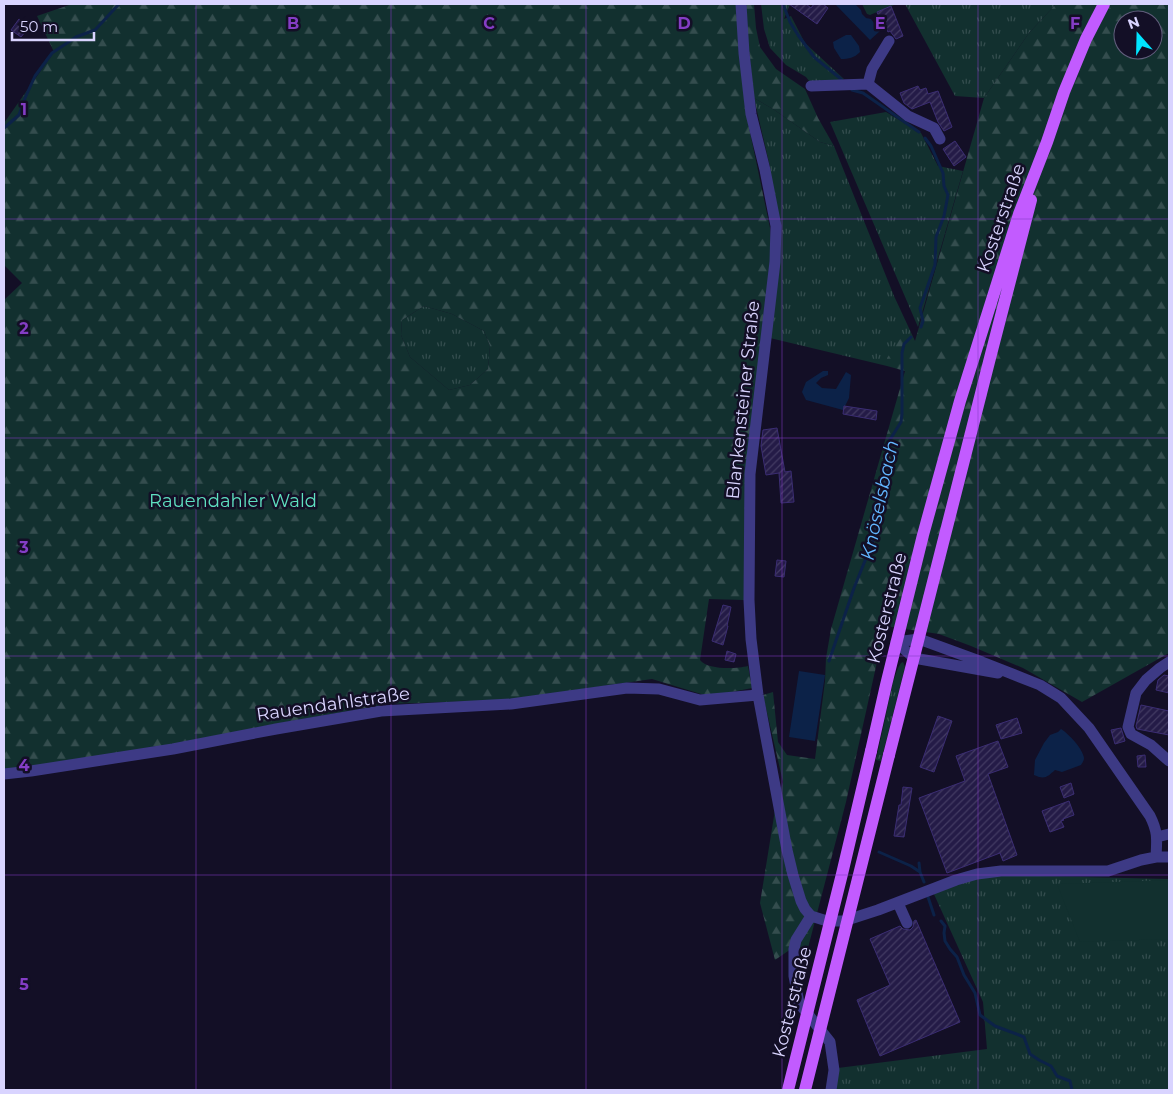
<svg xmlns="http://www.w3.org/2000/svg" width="1173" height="1094" font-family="Montserrat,sans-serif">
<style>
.grass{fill:url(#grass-tufts)}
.forest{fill:url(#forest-firs);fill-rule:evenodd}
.pitch{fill:#12302f}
.water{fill:#0c2248}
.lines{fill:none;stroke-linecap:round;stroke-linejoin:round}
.stream{stroke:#0c2248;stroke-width:3}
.building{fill:url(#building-hatch);stroke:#3b2d73}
.minor{stroke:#3d3a85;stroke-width:11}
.major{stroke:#c25bff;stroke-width:12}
.major-bridge{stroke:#c25bff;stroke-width:12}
.grid{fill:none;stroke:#843dc5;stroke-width:1;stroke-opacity:0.55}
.labels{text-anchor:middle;stroke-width:5;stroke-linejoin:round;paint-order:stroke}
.street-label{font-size:18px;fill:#d9d4ff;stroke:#130f26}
.park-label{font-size:18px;fill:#5fe0c0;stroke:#130f26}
.water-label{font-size:19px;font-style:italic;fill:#62b6ff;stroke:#130f26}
.grid-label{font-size:16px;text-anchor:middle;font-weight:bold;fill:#843dc5;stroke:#130f26;stroke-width:5;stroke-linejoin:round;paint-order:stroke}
</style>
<defs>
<pattern id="grass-tufts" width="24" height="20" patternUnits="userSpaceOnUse" patternTransform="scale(1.25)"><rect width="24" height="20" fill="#12302f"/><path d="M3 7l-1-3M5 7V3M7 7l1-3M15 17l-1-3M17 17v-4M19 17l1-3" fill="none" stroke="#344d4e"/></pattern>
<pattern id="forest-firs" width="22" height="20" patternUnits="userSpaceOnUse" patternTransform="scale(1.25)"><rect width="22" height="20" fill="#12302f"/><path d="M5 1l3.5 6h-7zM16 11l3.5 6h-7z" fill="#344d4e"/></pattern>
<pattern id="building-hatch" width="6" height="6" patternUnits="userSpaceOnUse" patternTransform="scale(1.25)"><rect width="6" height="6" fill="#241b47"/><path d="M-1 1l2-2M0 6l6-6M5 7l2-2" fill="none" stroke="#433b63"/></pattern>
</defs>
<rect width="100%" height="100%" fill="#130f26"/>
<path class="grass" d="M761,4h29l-6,15 7,-3 14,27 39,36 -31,7 -7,-9 -20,-12 -16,-17 -6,-19z
M905,4h151l-27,29 -45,65 -29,-2z
M754,98l19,11 47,33 14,4 60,150 21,45 -28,17v8l-117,-28 6,-43 -6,-128z
M886,112l35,21 17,33 25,5 -45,156 -88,-205z
M424,306l28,8 32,17 6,15 -2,23 -18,16 -21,5 -39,-33 -9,-22 1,-15z
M903,662l2,5 -24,94 -5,-1 17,-78 5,-14 3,-5z
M989,875l180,4v211h-333l2,-22 149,-19 -4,-47 -50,-110z"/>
<path class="forest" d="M72,4h664l10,109 24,115 2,35 -28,337 -35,-1 -9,61c7,10 36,9 48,6l4,22 -40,8 -11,-2 -49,-15 -145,21 -120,4 -112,20 -101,21 -170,26v-471l18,-17 -18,-18v-142l50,-71 -17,-36zM424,306l28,8 32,17 6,15 -2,23 -18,16 -21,5 -39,-33 -9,-22 1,-15z
M744,4h10l2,24 4,19 16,22 29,20 13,29 16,28 -14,-4 -47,-33 -19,-11z
M1056,4h113v649l-87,49 -59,-34 -52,-22 -32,-12 -54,-8 -39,176 -43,165 -12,-18 -16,11 -15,-57 16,-99 7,-22 -20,-87 10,-3 5,50 9,13 28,4 10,-78 1,-23 5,-29 74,-258 -18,-5v-8l15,-22 13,5 69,-243 45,-65zM1123,20h30v30h-30z"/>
<path class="pitch" d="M862,4h31l1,1 -24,10 -3,-1z
M1169,880v59l-89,3 -23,-58z"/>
<path class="water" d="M835,4h20l6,6 1,4 4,4 5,1 9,12 -10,9z
M846,35h5l8,11 1,6c-6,6 -11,7 -19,7l-7,-11 -1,-6z
M823,371h5v4l-7,3 -5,5 6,5 14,1 10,-17 5,3 -2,23 -6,12 -37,-10 -4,-8 4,-10z
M799,671l26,4 -10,66 -26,-4z
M1061,729c8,5 22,20 23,29 0,3 -2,5 -3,7l-19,7 -7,-2c-8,7 -10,10 -21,5l1,-15 9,-17 6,-8 8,-3z"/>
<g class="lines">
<path class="stream" d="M783,4l7,18 8,13 16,22 27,22
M852,90l11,3 56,39
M4,128l15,-13 6,-17 10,-22 17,-23 24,-16 19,-7 24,-26
M921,327l2,-6 -3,-13 15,-43 1,-28 8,-21 4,-21 -4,-9 -1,-13 -12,-27 -6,-8
M829,661l25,-73 19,-47 16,-72 -3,-23 15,-24 1,-8v-61l2,-9 7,-7
M879,852l32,14 9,6 4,10
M919,863l1,9
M928,897l6,18
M941,921l4,5 -1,7 1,8 5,8 7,8 7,18 11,18 5,22 15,11 29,11 6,17 9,6 12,6 6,10 13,5 2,9"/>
</g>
<path class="building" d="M789,4h17l5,4 3,-4h9l5,4 -11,16z
M891,6l12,30 -7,3 -6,-8 -2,1 -5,-10 -2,1 -4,-11z
M19,19l10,8 -8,10 -10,-7z
M918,86l2,4 6,-2 2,6 10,-3 14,36 -8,4 -6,-9 -8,-20 -18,7 -8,-6 -4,-10z
M955,141l11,16 -12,9 -11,-17z
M844,406l33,5 -1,9 -33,-6z
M777,428l8,44 6,-1 3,31 -13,1 -2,-30 -13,2 -5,-29 2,-16z
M777,560l9,1 -2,16 -9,-1z
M723,605l8,2 -4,19h1l-5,19 -11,-4z
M727,651l9,3 -2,8 -9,-2z
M1164,675l5,1v17l-13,-3 2,-10z
M1141,705l28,6v24l-32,-6 -1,-3z
M938,716l14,5 -18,51 -14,-5z
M1017,718l5,15 -21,6 -5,-14z
M1121,728l4,13 -10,3 -4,-14z
M998,741l10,26 -20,7 29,81 -14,6 -3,-8 -53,20 -28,-75 46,-17 -9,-25z
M1145,755l1,12h-8l-1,-11z
M1071,783l3,11 -10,4 -4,-11z
M903,787l9,1 -8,49 -10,-1 5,-31h2z
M1069,801l5,14 -11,4 1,1 -3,1 3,6 -14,5 -8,-21z
M916,920l44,102 -80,34 -23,-56 33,-15 -20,-46 30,-13 3,3 7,1 3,-3 1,-6z"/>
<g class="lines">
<path class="minor" d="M741,4l3,49 7,61 14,56 11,56 -1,36 -25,212 -1,126 2,39 7,56 29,155 6,25 8,26 4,8 6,7
M868,84l4,-15 17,-28
M811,86l57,-2 40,32 26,12 6,11
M896,642l23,-3 63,23 58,23 21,13 28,30 61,88c8,16 7,23 6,41
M896,642l18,16 84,15
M1169,662l-9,6 -14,12 -10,13 -8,34 3,7 20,11 18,16
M4,774l27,-3 142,-22 103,-20 105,-18 130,-7 116,-16 32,1 41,11 58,-5
M1157,837l12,-3
M898,903l9,20
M811,916l16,5h17l34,-11 78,-30 21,-6 24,-3h107l33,-11 15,-3h13
M811,916l-15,24 -2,9v27l5,27 31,39 4,28 -3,20"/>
<path class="major" d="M871,751l15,-66 37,-150 37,-134 59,-187 28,-72 17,-50 22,-53 18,-35
M889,755l101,-397 41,-158"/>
<path class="major-bridge" d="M788,1090l54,-216 29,-123
M805,1090l84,-335"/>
</g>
<path class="grid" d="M196,4v1086M391,4v1086M586,4v1086M782,4v1086M978,4v1086M4,219h1165M4,438h1165M4,656h1165M4,875h1165"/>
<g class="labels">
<g class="street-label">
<text transform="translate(1001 218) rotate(-71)" y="6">Kosterstraße</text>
<text transform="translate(743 400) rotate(-84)" y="6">Blankensteiner Straße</text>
<text transform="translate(887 608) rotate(-76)" y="6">Kosterstraße</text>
<text transform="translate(333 704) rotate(-8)" y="6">Rauendahlstraße</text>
<text transform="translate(792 1002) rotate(-76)" y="6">Kosterstraße</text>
</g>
<g class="park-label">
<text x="233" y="507">Rauendahler Wald</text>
</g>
<g class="water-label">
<text transform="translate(879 500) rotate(-78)" y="7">Knöselsbach</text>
</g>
</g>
<g class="grid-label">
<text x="293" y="29">B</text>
<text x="489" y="29">C</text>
<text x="684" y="29">D</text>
<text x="880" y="29">E</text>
<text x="1075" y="29">F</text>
<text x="24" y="115">1</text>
<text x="24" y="334">2</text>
<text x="24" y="553">3</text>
<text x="24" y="771">4</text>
<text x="24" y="990">5</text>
</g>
<rect width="1173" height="1094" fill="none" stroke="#d9d4ff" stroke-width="10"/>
<g transform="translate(1138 35) rotate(340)"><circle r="24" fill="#130f26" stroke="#625e7d"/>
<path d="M0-4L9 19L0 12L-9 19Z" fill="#00e5ff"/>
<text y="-8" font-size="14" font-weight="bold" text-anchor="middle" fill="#d9d4ff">N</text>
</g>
<path d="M12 32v8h82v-8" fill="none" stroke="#d9d4ff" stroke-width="2.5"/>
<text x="20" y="32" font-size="15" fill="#d9d4ff" stroke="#130f26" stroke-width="4" paint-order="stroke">50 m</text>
</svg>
